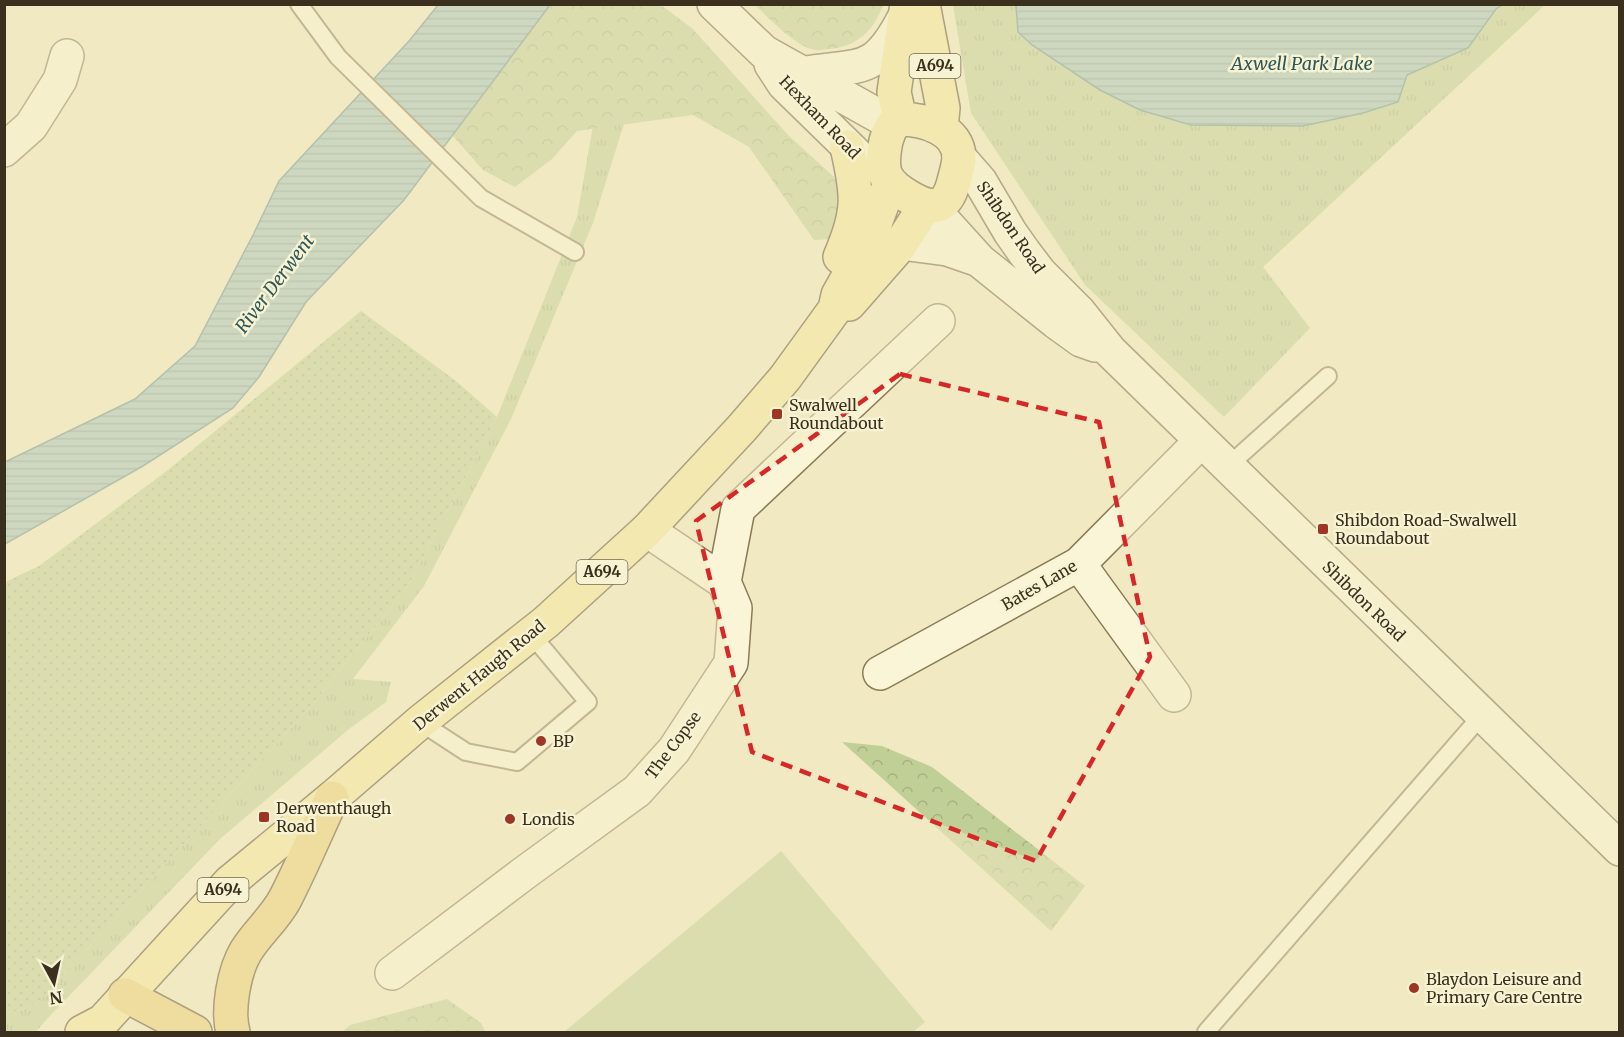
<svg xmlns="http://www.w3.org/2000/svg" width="1624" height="1037" font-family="Merriweather,serif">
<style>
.grass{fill:url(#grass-tufts)}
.forest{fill:url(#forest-crowns)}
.garden{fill:url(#garden-dots)}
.pitch{fill:#c0cf96}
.water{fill:url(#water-rules);stroke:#6b918e;stroke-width:1.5}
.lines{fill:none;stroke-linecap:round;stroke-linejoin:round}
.service-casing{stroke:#8b7b58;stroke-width:20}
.minor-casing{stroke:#8b7b58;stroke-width:36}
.secondary-casing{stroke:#6d5c3c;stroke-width:36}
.primary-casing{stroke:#59482d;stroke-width:36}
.trunk-casing{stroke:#59482d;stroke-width:36}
.service{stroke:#faf5d6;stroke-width:16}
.minor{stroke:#faf5d6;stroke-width:33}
.secondary{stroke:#faf5d6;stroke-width:33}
.primary{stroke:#f5e699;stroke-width:33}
.trunk{stroke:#eccf74;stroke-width:33}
.marked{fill:none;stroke:#d62828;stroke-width:4.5;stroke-dasharray:12 8;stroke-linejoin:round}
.poi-dot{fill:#9d3625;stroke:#f7f2d2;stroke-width:2}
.labels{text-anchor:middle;stroke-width:5;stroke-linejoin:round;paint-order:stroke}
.shield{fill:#f7f2d2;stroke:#736a53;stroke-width:1.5}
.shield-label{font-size:15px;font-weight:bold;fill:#3a301d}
.street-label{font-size:16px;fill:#3a301d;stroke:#f7f2d2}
.poi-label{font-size:16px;fill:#3a301d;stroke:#f7f2d2;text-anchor:start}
.water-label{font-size:18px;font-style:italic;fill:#2c575b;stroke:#f7f2d2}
</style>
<defs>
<pattern id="grass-tufts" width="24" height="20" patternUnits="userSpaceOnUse" patternTransform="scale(1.5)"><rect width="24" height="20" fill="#c0cf96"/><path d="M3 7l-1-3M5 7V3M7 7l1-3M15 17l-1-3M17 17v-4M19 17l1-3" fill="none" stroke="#a6b281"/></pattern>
<pattern id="forest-crowns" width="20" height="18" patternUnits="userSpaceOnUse" patternTransform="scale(1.5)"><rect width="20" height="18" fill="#c0cf96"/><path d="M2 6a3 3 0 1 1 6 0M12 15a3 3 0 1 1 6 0" fill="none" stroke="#a6b281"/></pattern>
<pattern id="garden-dots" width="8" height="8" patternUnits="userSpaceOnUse" patternTransform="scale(1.5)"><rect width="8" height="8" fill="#c0cf96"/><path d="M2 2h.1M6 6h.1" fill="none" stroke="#a6b281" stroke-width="1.8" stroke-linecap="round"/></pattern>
<pattern id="water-rules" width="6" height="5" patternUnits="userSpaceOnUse" patternTransform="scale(1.5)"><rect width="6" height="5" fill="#a5c3be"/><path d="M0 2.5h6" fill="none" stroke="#879f9a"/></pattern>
</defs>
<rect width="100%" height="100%" fill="#f0e9c2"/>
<path class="grass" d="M661,5l-68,218 -82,196 -87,167 -71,93 38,3 -5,20 -37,27 -129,110 -174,181 -10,12h-31v-19l17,-3 16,-8 268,-290 102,-126 89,-169 80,-200 18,-103z
M953,5h592l-282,262 47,61 -86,89 -139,-132 -114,-172z"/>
<path class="forest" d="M550,5h111l32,24 94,105 47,43 6,13v20l-8,29 -18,1 -65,-93 -56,-32 -116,16 -25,28 -37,28 -32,-17 -31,-35z
M755,5h128c-9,25 -26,42 -54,44 -4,0 -10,2 -14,1 -19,-3 -46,-32 -60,-45z
M842,742l40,4 50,21 153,119 -34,45z
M447,999l34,24 4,9h-143l8,-7z"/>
<path class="garden" d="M361,311l95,70 41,36 -89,169 -102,126 -268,290 -16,8 -17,3v-431l34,-16 129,-96z"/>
<path class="pitch" d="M781,851l144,171 -12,10h-349z"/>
<path class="water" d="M438,5h112l-146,195 -98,102 -47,75 -26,31 -90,58 -138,78v-82l130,-63 60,-53 58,-111 26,-54 130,-140z
M1016,5v-1l486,1 -6,4 -28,39 -61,27 -9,27 -35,11 -60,13 -112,-1 -51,-15 -40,-20 -68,-45 -14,-13z"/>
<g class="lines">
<defs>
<path id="service" d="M299,4l39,53 143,141 94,54
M1227,467l101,-91
M420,722l46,30 51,10 71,-60 -57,-68
M1206,1032l276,-317"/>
<path id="minor" d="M4,150l27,-24 29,-46 7,-24
M647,530l77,52
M1079,564l95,131
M880,673l199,-109 122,-123
M392,973l131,-99 114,-83 37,-41 57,-87 4,-55 -11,-26 14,-73 200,-188"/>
<path id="secondary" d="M714,4l50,48 129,72
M771,64l13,20 83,81
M801,74c58,-11 72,4 103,-56
M959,157l21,24 30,51 14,20 16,21 39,39 31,39 510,498
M931,207l49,54 76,61 25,18 14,5
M901,243l46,6 32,11"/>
<path id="primary" d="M923,4l20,104 -2,20
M900,119c23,0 60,10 59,40 -1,7 -3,15 -5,22 -7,28 -20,30 -43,17 -11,-6 -22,-13 -26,-25 -3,-10 -1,-22 1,-32 3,-10 5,-16 14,-22z
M900,119l-6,-27 13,-88
M840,257c20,-46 18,-62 7,-110
M849,304l49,-56 27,-42
M82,1032l21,-11 127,-139 102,-84 88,-76 126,-100 101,-92 95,-102 43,-50 50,-69 3,-14 31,-55 21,-57"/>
<path id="trunk" d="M125,995l70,37
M233,1032c-6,-22 1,-61 13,-81 11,-18 29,-33 39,-52 17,-33 31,-67 47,-101"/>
</defs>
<use href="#service" class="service-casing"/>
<use href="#minor" class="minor-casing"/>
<use href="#secondary" class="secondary-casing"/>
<use href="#primary" class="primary-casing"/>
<use href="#trunk" class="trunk-casing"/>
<use href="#service" class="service"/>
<use href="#minor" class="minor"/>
<use href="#secondary" class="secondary"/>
<use href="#primary" class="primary"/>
<use href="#trunk" class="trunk"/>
</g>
<path d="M0 0H1624V1037H0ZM900,374l199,48 51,235 -114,204 -284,-109 -56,-231z" fill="#f0e9c2" fill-opacity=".55" fill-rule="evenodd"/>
<path class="marked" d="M900,374l199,48 51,235 -114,204 -284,-109 -56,-231z"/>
<g class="poi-dot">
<rect x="771" y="408" width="12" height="12" rx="3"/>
<rect x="1317" y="523" width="12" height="12" rx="3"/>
<circle cx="541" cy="741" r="6"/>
<rect x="258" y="811" width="12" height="12" rx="3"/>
<circle cx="510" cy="819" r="6"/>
<circle cx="1414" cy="988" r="6"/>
</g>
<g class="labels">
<g class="shield">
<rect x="909.5" y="54" width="51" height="24" rx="4.5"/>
<rect x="576.5" y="560" width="51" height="24" rx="4.5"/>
<rect x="197.5" y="878" width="51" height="24" rx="4.5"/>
</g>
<g class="shield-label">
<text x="935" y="71">A694</text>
<text x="602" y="577">A694</text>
<text x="223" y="895">A694</text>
</g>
<g class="street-label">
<text transform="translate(820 117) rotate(46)" y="6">Hexham Road</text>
<text transform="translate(1011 227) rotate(56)" y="6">Shibdon Road</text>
<text transform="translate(1039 585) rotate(-30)" y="6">Bates Lane</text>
<text transform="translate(1364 601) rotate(44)" y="6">Shibdon Road</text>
<text transform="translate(479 675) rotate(-39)" y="6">Derwent Haugh Road</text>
<text transform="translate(673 745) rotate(-53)" y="6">The Copse</text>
</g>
<g class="poi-label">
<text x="789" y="411">Swalwell<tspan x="789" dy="18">Roundabout</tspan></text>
<text x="1335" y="526">Shibdon Road-Swalwell<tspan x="1335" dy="18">Roundabout</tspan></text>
<text x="553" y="747">BP</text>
<text x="276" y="814">Derwenthaugh<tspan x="276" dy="18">Road</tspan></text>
<text x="522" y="825">Londis</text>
<text x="1426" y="985">Blaydon Leisure and<tspan x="1426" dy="18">Primary Care Centre</tspan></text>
</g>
<g class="water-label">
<text x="1302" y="70">Axwell Park Lake</text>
<text transform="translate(275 284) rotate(-53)" y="6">River Derwent</text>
</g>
</g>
<rect width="1624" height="1037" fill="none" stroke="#3a301d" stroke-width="12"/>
<g transform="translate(54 983) rotate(172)" stroke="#f7f2d2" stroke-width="4.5" paint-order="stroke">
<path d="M0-4.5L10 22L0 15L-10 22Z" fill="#3a301d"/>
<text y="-9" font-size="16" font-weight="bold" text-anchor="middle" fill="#3a301d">N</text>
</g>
</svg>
